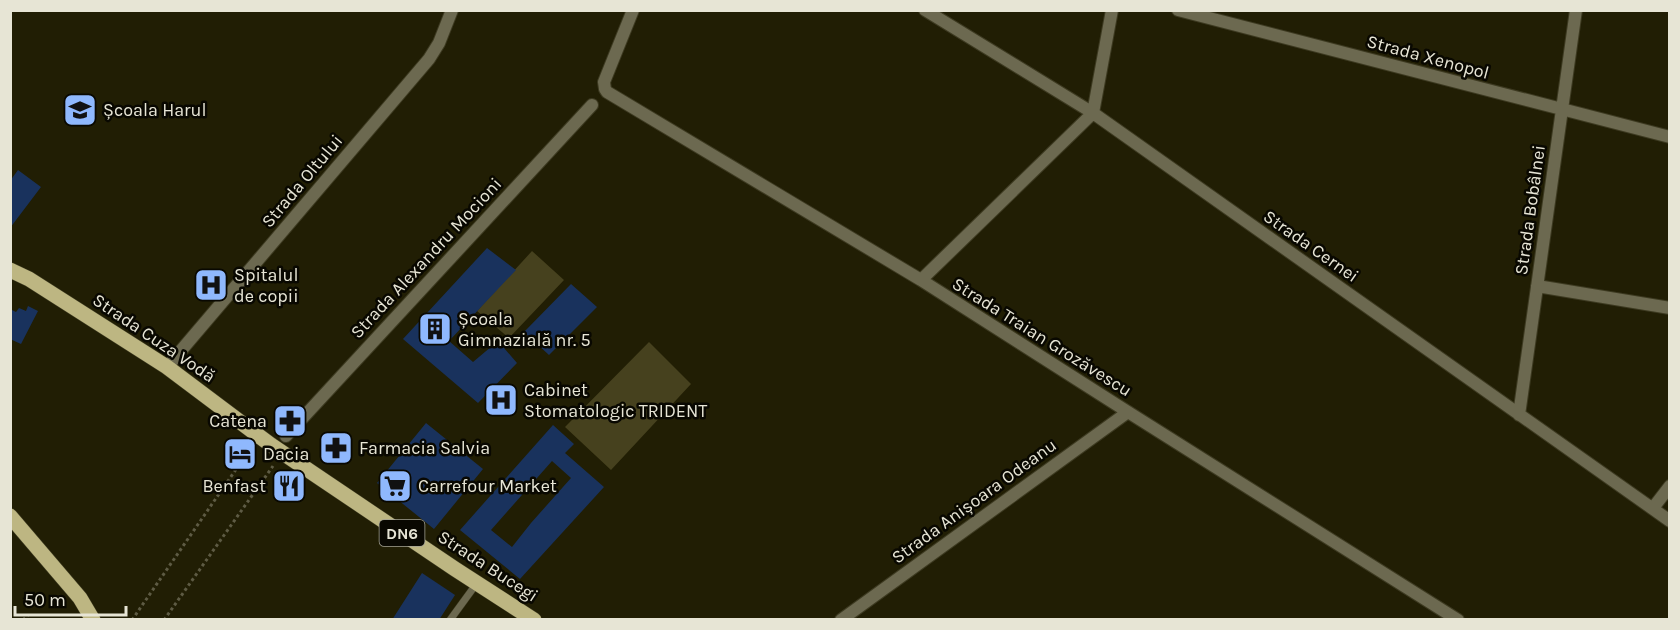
<svg xmlns="http://www.w3.org/2000/svg" width="1680" height="630" font-family="Karla,sans-serif">
<style>
.green{fill:#46411e}
.building{fill:#19325d;fill-rule:evenodd}
.lines{fill:none;stroke-linecap:round;stroke-linejoin:round}
.lane-casing{stroke:#3d3a21;stroke-width:8}
.street-casing{stroke:#3d3a21;stroke-width:14}
.primary-casing{stroke:#3d3a21;stroke-width:16}
.path{stroke:#5e5b44;stroke-width:3;stroke-dasharray:3 3;stroke-linecap:butt}
.lane{stroke:#6c6950;stroke-width:7}
.street{stroke:#6c6950;stroke-width:12}
.primary{stroke:#bdb682;stroke-width:15}
.labels{text-anchor:middle;stroke-width:5;stroke-linejoin:round;paint-order:stroke}
.shield{fill:#090801;stroke:#a4a395;stroke-width:1.5}
.shield-label{font-size:16px;font-weight:bold;fill:#e7e5d5}
.street-label{font-size:18px;fill:#e7e5d5;stroke:#090801}
.poi-label{font-size:18px;fill:#e7e5d5;stroke:#090801;text-anchor:start}
</style>
<rect width="100%" height="100%" fill="#211e04"/>
<path class="green" d="M532,251l32,29 -55,58 -32,-27z
M649,342l42,42 -80,86 -46,-43z"/>
<path class="building" d="M18,170l23,17 -31,41v-47z
M487,248l29,22 -67,71 24,21 25,-21 19,22 -39,40 -75,-64z
M571,284l26,23 -48,48 -25,-23z
M28,306l10,5 -17,33 -11,-5v-30l6,3 3,-4 7,3z
M426,423l57,46 -49,60 -57,-46z
M553,425l21,19 -9,9 39,34 -84,92 -60,-49zM552,461l19,17 -40,45 -19,24 -21,-17z
M422,573l33,22 -16,25h-47z"/>
<g class="lines">
<defs>
<path id="lane" d="M450,620l27,-37"/>
<path id="street" d="M633,10l-29,72 1,7 2,3 314,188 207,132 330,208
M925,10l168,103 577,408
M1178,10l492,127
M921,280l172,-167 19,-103
M1537,286l133,22
M167,367l262,-308 10,-16 13,-33
M1519,415l57,-405
M286,436l306,-331
M1653,508l17,-22
M841,620l287,-208"/>
<path id="primary" d="M10,270l19,9 138,88 104,78 184,124 79,51
M10,516l70,82 13,22"/>
</defs>
<use href="#lane" class="lane-casing"/>
<use href="#street" class="street-casing"/>
<use href="#primary" class="primary-casing"/>
<path class="path" d="M23,620l5,-5
M132,620l118,-171
M164,620l109,-154"/>
<use href="#lane" class="lane"/>
<use href="#street" class="street"/>
<use href="#primary" class="primary"/>
</g>
<defs>
<symbol id="school-square" viewBox="-11 -11 22 22"><rect x="-9" y="-9" width="18" height="18" rx="4" fill="#8fb8fd" stroke="#090801"/><path d="M0-5L7-2L0 1L-7-2ZM-4 1L0 2.5L4 1V4Q0 6-4 4Z" fill="#111"/></symbol>
<symbol id="hospital-square" viewBox="-11 -11 22 22"><rect x="-9" y="-9" width="18" height="18" rx="4" fill="#8fb8fd" stroke="#090801"/><path d="M-5-5h3v3.5h4V-5h3V5h-3V1.5h-4V5h-3Z" fill="#111"/></symbol>
<symbol id="building-square" viewBox="-11 -11 22 22"><rect x="-9" y="-9" width="18" height="18" rx="4" fill="#8fb8fd" stroke="#090801"/><path d="M-4-6H4V6H1V3H-1V6H-4ZM-2.5-4.3h1.7v1.8h-1.7ZM.8-4.3h1.7v1.8H.8ZM-2.5-1h1.7V.8h-1.7ZM.8-1h1.7V.8H.8Z" fill="#111"/></symbol>
<symbol id="pharmacy-square" viewBox="-11 -11 22 22"><rect x="-9" y="-9" width="18" height="18" rx="4" fill="#8fb8fd" stroke="#090801"/><path d="M-2-6h4v4h4v4h-4v4h-4v-4h-4v-4h4Z" fill="#111"/></symbol>
<symbol id="hotel-square" viewBox="-11 -11 22 22"><rect x="-9" y="-9" width="18" height="18" rx="4" fill="#8fb8fd" stroke="#090801"/><path d="M-6-4.5h1.5V1H6V5H4.5V3h-9V5H-6ZM-4 0a1.8 1.8 0 1 1 3.6 0ZM.5 0V-2.5h3Q6-2.5 6 0Z" fill="#111"/></symbol>
<symbol id="restaurant-square" viewBox="-11 -11 22 22"><rect x="-9" y="-9" width="18" height="18" rx="4" fill="#8fb8fd" stroke="#090801"/><path d="M-5-6h1v4h1v-4h1v4h1v-4h1v5L-1.5 .5V6h-2V.5L-5-1ZM5-6V6H3V1.5H1.5Q1.5-4 5-6Z" fill="#111"/></symbol>
<symbol id="supermarket-square" viewBox="-11 -11 22 22"><rect x="-9" y="-9" width="18" height="18" rx="4" fill="#8fb8fd" stroke="#090801"/><path d="M-6-5.5h2.5l.6 2H6L4.5 2H-2.5L-4.4-4H-6ZM-1.5 3.2a1.3 1.3 0 1 0 .1 0ZM3 3.2a1.3 1.3 0 1 0 .1 0Z" fill="#111"/></symbol>
</defs>
<g fill-rule="evenodd">
<use href="#school-square" x="61" y="91" width="38" height="38"/>
<use href="#hospital-square" x="192" y="266" width="38" height="38"/>
<use href="#building-square" x="416" y="310" width="38" height="38"/>
<use href="#hospital-square" x="482" y="381" width="38" height="38"/>
<use href="#pharmacy-square" x="271" y="402" width="38" height="38"/>
<use href="#pharmacy-square" x="317" y="429" width="38" height="38"/>
<use href="#hotel-square" x="221" y="435" width="38" height="38"/>
<use href="#restaurant-square" x="270" y="467" width="38" height="38"/>
<use href="#supermarket-square" x="376" y="467" width="38" height="38"/>
</g>
<g class="labels">
<rect class="shield" x="379.5" y="520" width="45" height="26" rx="4.5"/>
<g class="shield-label">
<text x="402" y="539">DN6</text>
</g>
<g class="street-label">
<text transform="translate(1428 57) rotate(15)" y="6">Strada Xenopol</text>
<text transform="translate(302 181) rotate(-50)" y="6">Strada Oltului</text>
<text transform="translate(1530 210) rotate(-82)" y="6">Strada Bobâlnei</text>
<text transform="translate(1311 246) rotate(35)" y="6">Strada Cernei</text>
<text transform="translate(426 258) rotate(-47)" y="6">Strada Alexandru Mocioni</text>
<text transform="translate(1042 337) rotate(32)" y="6">Strada Traian Grozăvescu</text>
<text transform="translate(154 338) rotate(34)" y="6">Strada Cuza Vodă</text>
<text transform="translate(974 501) rotate(-36)" y="6">Strada Anișoara Odeanu</text>
<text transform="translate(488 566) rotate(33)" y="6">Strada Bucegi</text>
</g>
<g class="poi-label">
<text x="103" y="116">Școala Harul</text>
<text x="234" y="281">Spitalul<tspan x="234" dy="21">de copii</tspan></text>
<text x="458" y="325">Școala<tspan x="458" dy="21">Gimnazială nr. 5</tspan></text>
<text x="524" y="396">Cabinet<tspan x="524" dy="21">Stomatologic TRIDENT</tspan></text>
<text x="267" y="427" text-anchor="end">Catena</text>
<text x="359" y="454">Farmacia Salvia</text>
<text x="263" y="460">Dacia</text>
<text x="266" y="492" text-anchor="end">Benfast</text>
<text x="418" y="492">Carrefour Market</text>
</g>
</g>
<rect width="1680" height="630" fill="none" stroke="#e7e5d5" stroke-width="24"/>
<path d="M15 606v9h111v-9" fill="none" stroke="#e7e5d5" stroke-width="3"/>
<text x="24" y="606" font-size="18" fill="#e7e5d5" stroke="#090801" stroke-width="4.5" paint-order="stroke">50 m</text>
</svg>
